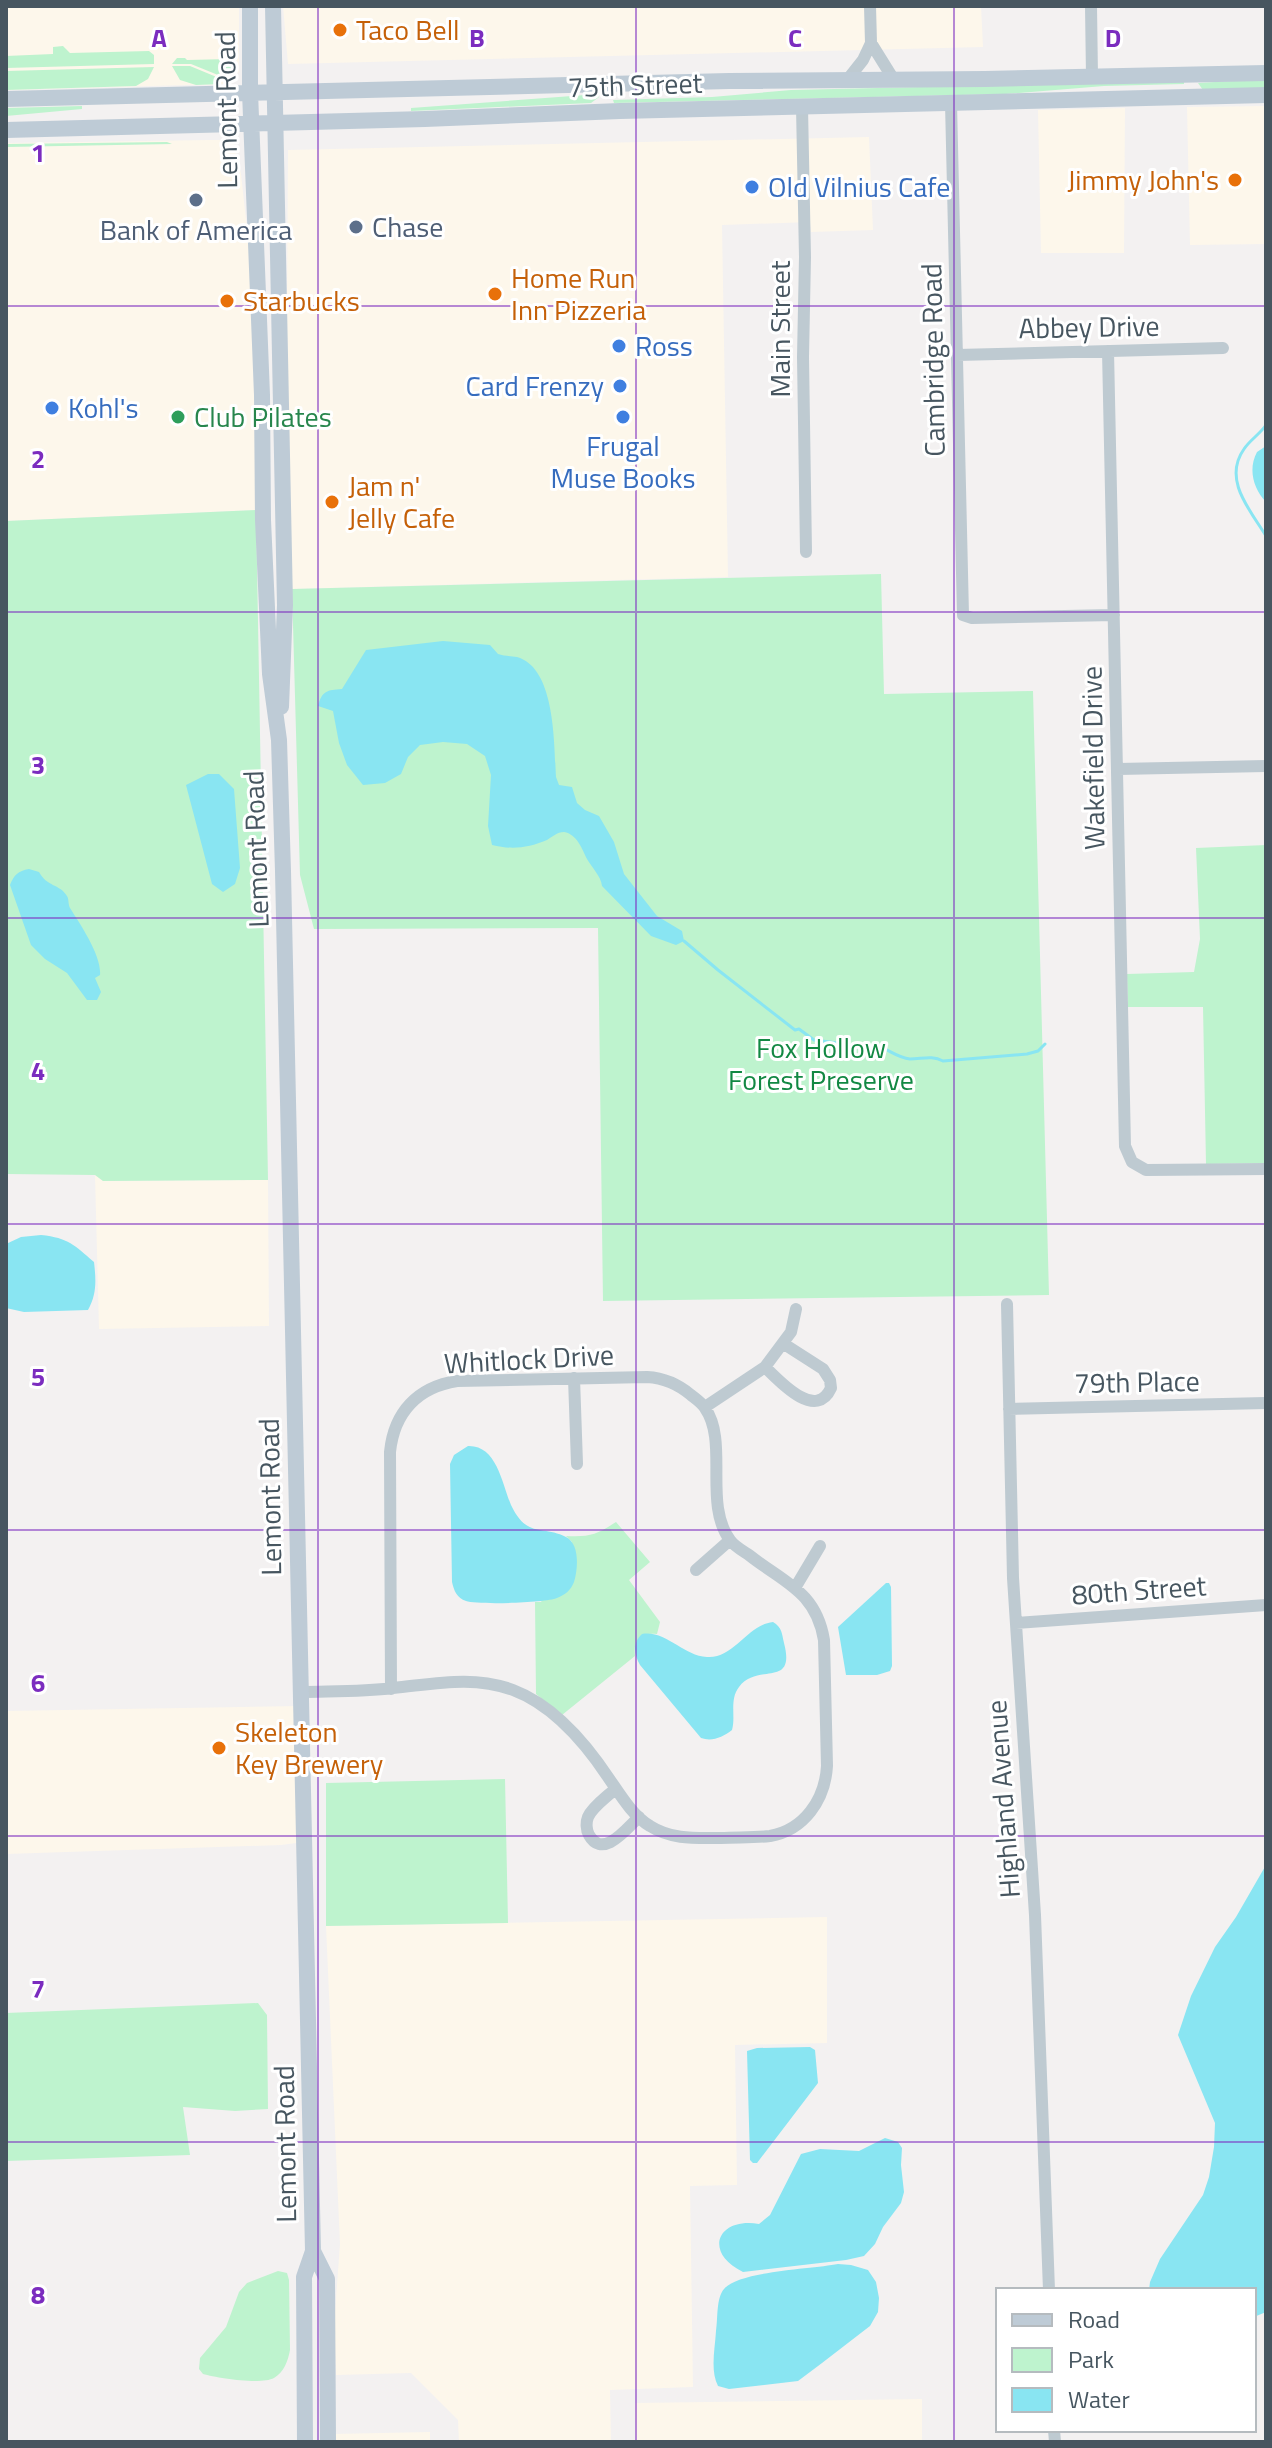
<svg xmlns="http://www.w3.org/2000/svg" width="1272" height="2448" font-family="'Titillium Web',sans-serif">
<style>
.commercial{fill:#fdf7eb}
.green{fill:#bef3ce}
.water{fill:#89e5f2}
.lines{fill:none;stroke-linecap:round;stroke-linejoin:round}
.stream{stroke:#89e5f2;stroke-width:3}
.street{stroke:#becad1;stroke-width:12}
.secondary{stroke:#becbd6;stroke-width:16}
.grid{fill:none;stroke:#7b2cbf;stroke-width:2;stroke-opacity:0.55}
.food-dot{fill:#e8710a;stroke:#fff;stroke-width:3}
.shop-dot{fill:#3f7fe0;stroke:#fff;stroke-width:3}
.service-dot{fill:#5c6f8a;stroke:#fff;stroke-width:3}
.leisure-dot{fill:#2e9e5b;stroke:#fff;stroke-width:3}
.labels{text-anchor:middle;stroke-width:6;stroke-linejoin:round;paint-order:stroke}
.food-label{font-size:28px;fill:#c56008;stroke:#fff;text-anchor:start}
.street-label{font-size:28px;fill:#475660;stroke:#fff}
.shop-label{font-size:28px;fill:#366cbe;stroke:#fff;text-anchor:start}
.service-label{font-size:28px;fill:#4e5e75;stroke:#fff;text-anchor:start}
.leisure-label{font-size:28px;fill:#27864d;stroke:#fff;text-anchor:start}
.park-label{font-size:28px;fill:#128843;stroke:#fff}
.grid-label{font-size:26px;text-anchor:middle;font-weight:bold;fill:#7b2cbf;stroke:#fff;stroke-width:6;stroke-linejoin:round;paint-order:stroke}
</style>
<rect width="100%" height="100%" fill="#f3f1f1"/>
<path class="commercial" d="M6,6h233v66l-15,12 -218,6z
M283,6h698l2,41 -695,17z
M1266,106v138l-76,1 -3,-138z
M1125,108l-1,145h-83l-3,-143z
M869,137l4,93 -62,2 -1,-10 -88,3 6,352 -436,12 -7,-255 2,-36 1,-148z
M210,140h14l10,4 7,30 11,100 4,236 -250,11v-378z
M95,1175l8,6 165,-1 1,146 -170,3z
M301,1706l3,136 -23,3 -275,9v-143z
M827,1917v126l-92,2 2,140 -47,1 3,201 -83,3 1,52h-152l-1,-22 -47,-47 -75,2 -2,-49 6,-82 -14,-318z
M922,2399v43h-286l-1,-39z
M430,2432v10h-97v-8z"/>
<path class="green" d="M233,37c1,12 5,24 1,35l-16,3 -27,-11h-19l5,-6h8l2,2 43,-1 2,-5z
M63,46l7,7 79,-2 5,4v9l-148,4v-12l47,-2v-7z
M172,66h18l29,12 2,6 -25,1 -16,-5z
M154,67l-6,12 -12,7 -130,4v-19z
M1266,79v10l-63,1 -5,-7z
M1184,81v3l-80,2 -98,8 -392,9 -1,-3 99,-3 79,-7z
M599,94v3l-8,6 -180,8v-3z
M82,106v3l-76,7v-8z
M167,142l5,2 -166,3v-3z
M256,510l12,670 -165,1 -8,-6 -89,-1v-653z
M881,574l3,120 149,-3 16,604 -446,6 -5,-373 -284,1 -14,-54 -8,-286z
M1266,845v318l-60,1 -3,-157h-75l-1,-33 67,-2 6,-33 -4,-91z
M616,1522l34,40 -21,18 31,42 -3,12c-16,-2 -24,5 -22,22l-73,59 -26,-21 -1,-92h6l31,-60 -6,-6c24,1 30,-1 50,-14z
M505,1779l3,144 -182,3v-143z
M258,2003l9,12 1,94 -33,2 -52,-4 7,48 -184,6v-148z
M278,2271l9,2 2,7 1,70c-2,11 -6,22 -16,28 -13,7 -57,0 -71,-4l-4,-5 1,-11 26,-31 13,-35 8,-9z"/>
<path class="water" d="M1266,446v56c-13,-14 -18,-33 -9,-50z
M443,641l47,4 8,9c6,2 13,2 19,3 39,11 37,88 39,120l3,8 13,2 5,16 8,7 14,6 15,26 10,32 33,42 25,15 2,10 -8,4 -25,-9 -49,-50c-1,-10 -10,-18 -15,-27 -5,-10 -10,-25 -23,-27 -7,0 -12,5 -17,8 -19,8 -35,10 -55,5l-4,-19 3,-51 -6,-19 -18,-12 -24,-2 -23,3 -12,12 -7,17 -16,9 -22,2 -16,-20 -8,-22 -6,-32 -15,-5c4,-15 9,-16 24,-17l24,-39z
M208,774h11l15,15 6,79 -5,16 -12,8 -11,-8 -26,-99z
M29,869l10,3c8,15 21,12 28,24 2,3 1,8 3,12 10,16 32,48 30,67l-5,3 6,14 -4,8h-10l-20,-27 -22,-14 -14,-14 -21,-60c4,-10 8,-14 19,-16z
M41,1235c28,3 33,10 53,27 2,18 3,32 -6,48l-64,2 -18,-4v-64l15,-7z
M468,1446c29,-1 34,38 43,59 16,34 32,20 55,32 14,7 12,32 8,45 -3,8 -9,13 -17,16 -12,5 -80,7 -91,3 -9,-3 -12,-10 -14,-19l-2,-118 4,-9z
M886,1583h3l2,4 1,79 -2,5 -13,4h-31l-8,-48z
M773,1622c9,5 9,12 11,21 12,46 -27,19 -45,44 -10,13 -3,29 -7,43 -9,7 -20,12 -31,8l-61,-73c-6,-11 -8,-22 2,-31 24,-4 41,22 65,23 27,2 40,-32 66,-35z
M1266,1865v447l-12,5v-27h-105l1,-8 10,-23 43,-64 6,-18 5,-30 1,-24 -37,-88 13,-39 24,-49 21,-30z
M810,2047l5,3 3,33 -61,80h-4l-3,-3 -3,-109 10,-3z
M885,2138l13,4 4,6 -1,17 3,27 -3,11 -18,24 -8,17 -11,12 -18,4 -103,12c-40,-19 -26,-55 16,-48l11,-9 31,-61 19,-5 39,2z
M838,2264l13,1 17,5 8,12 3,16 -1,14 -8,14 -48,37 -24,18 -69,8 -11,-3c-8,-16 -3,-37 -2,-55 2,-12 0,-33 8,-42 14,-18 89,-20 114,-25z"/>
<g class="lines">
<path class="stream" d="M1266,425c-6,9 -16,15 -22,24 -22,31 7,62 22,87
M684,941l34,29 77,60 4,-1 15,11 71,9c8,4 15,9 25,10 12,0 22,-4 33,2l84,-7 11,-3 7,-7"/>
<path class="street" d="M870,6l1,37 23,37
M1091,6l1,71
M848,79l15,-19 8,-17
M951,103l12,512 9,3 142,-3
M802,107l3,150 -2,100 3,195
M1108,351l17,795 7,16 14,8 120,-1
M957,355l266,-7
M1118,769l148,-3
M1007,1304l6,274 22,337 14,375
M765,1367c15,15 51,54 66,21l-1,-8 -7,-11 -39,-25
M574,1378l3,86
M705,1407l60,-40 26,-35 5,-23
M1009,1409l257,-6
M696,1570l34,-30
M795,1588l25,-42
M1016,1623l250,-18
M301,1692c30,-1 61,0 92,-4 41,-4 80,-13 120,2 40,15 74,55 97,90 11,16 23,36 40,46 22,14 46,12 71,12 16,-1 33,0 49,-2 34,-6 55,-36 57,-70l-3,-126c-8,-49 -41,-58 -75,-85 -6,-4 -15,-9 -19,-15 -27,-36 -1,-98 -25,-132 -3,-5 -9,-9 -14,-13 -13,-11 -26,-17 -44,-18l-190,4c-39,6 -63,31 -67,71l1,237
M615,1789c-8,8 -22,17 -27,28 -2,5 -2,13 1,18 14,25 38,-7 50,-18
M1054,2430l1,12"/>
<path class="secondary" d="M250,6v86l12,303 1,125 7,154 9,66 4,131 30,1380 -9,26 1,165
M273,6l12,599 -4,102
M6,99l723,-18 256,-2 281,-6
M6,130l419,-11 195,-8 646,-16
M313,2251l14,28 1,163"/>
</g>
<path class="grid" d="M318,6v2436M636,6v2436M954,6v2436M6,306h1260M6,612h1260M6,918h1260M6,1224h1260M6,1530h1260M6,1836h1260M6,2142h1260"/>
<g class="food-dot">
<circle cx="340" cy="30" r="8"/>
<circle cx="1235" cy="180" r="8"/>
<circle cx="495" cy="294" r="8"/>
<circle cx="227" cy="301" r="8"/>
<circle cx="332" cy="502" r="8"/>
<circle cx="219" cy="1748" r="8"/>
</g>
<g class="shop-dot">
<circle cx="752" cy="187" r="8"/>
<circle cx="619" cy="346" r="8"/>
<circle cx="620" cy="386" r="8"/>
<circle cx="52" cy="408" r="8"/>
<circle cx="623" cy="417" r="8"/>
</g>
<g class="service-dot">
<circle cx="196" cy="200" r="8"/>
<circle cx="356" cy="227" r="8"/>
</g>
<circle class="leisure-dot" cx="178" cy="417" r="8"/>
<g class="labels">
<g class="food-label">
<text x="356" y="40">Taco Bell</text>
<text x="1219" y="190" text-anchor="end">Jimmy John's</text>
<text x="511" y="288">Home Run<tspan x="511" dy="32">Inn Pizzeria</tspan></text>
<text x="243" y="311">Starbucks</text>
<text x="348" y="496">Jam n'<tspan x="348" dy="32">Jelly Cafe</tspan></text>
<text x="235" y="1742">Skeleton<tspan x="235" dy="32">Key Brewery</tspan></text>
</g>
<g class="street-label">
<text transform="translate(635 85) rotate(-2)" y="10">75th Street</text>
<text transform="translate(226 110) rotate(-91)" y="10">Lemont Road</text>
<text transform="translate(1089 327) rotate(-1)" y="10">Abbey Drive</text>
<text transform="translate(780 329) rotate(-90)" y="10">Main Street</text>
<text transform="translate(933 360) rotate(-91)" y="10">Cambridge Road</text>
<text transform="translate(1093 758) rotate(-91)" y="10">Wakefield Drive</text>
<text transform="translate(256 849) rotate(-92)" y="10">Lemont Road</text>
<text transform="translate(529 1359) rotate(-3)" y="10">Whitlock Drive</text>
<text transform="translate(1137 1382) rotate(-1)" y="10">79th Place</text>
<text transform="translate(270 1497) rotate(-91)" y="10">Lemont Road</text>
<text transform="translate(1139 1590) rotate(-4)" y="10">80th Street</text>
<text transform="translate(1003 1799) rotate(-94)" y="10">Highland Avenue</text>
<text transform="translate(285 2144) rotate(-91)" y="10">Lemont Road</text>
</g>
<g class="shop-label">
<text x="768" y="197">Old Vilnius Cafe</text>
<text x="635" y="356">Ross</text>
<text x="604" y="396" text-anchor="end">Card Frenzy</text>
<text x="68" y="418">Kohl's</text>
<text x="623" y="456" text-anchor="middle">Frugal<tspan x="623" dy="32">Muse Books</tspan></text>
</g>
<g class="service-label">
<text x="372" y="237">Chase</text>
<text x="196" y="240" text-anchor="middle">Bank of America</text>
</g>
<g class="leisure-label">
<text x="194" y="427">Club Pilates</text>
</g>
<g class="park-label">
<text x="821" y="1058">Fox Hollow<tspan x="821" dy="32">Forest Preserve</tspan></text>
</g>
</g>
<g class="grid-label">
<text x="159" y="47">A</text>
<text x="477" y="47">B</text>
<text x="795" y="47">C</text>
<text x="1113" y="47">D</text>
<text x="38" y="162">1</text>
<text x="38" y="468">2</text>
<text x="38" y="774">3</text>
<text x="38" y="1080">4</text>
<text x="38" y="1386">5</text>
<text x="38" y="1692">6</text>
<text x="38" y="1998">7</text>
<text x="38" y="2304">8</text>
</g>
<rect width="1272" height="2448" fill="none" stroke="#475660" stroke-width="16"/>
<rect x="996" y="2288" width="260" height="144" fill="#ffffff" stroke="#b5bbbf" stroke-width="2"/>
<rect x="1012" y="2314" width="40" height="12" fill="#becbd6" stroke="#b5bbbf" stroke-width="2"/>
<text x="1068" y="2328" font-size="24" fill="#475660">Road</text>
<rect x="1012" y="2348" width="40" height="24" fill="#bef3ce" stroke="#b5bbbf" stroke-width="2"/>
<text x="1068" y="2368" font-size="24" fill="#475660">Park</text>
<rect x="1012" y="2388" width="40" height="24" fill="#89e5f2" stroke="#b5bbbf" stroke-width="2"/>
<text x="1068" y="2408" font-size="24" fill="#475660">Water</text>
</svg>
